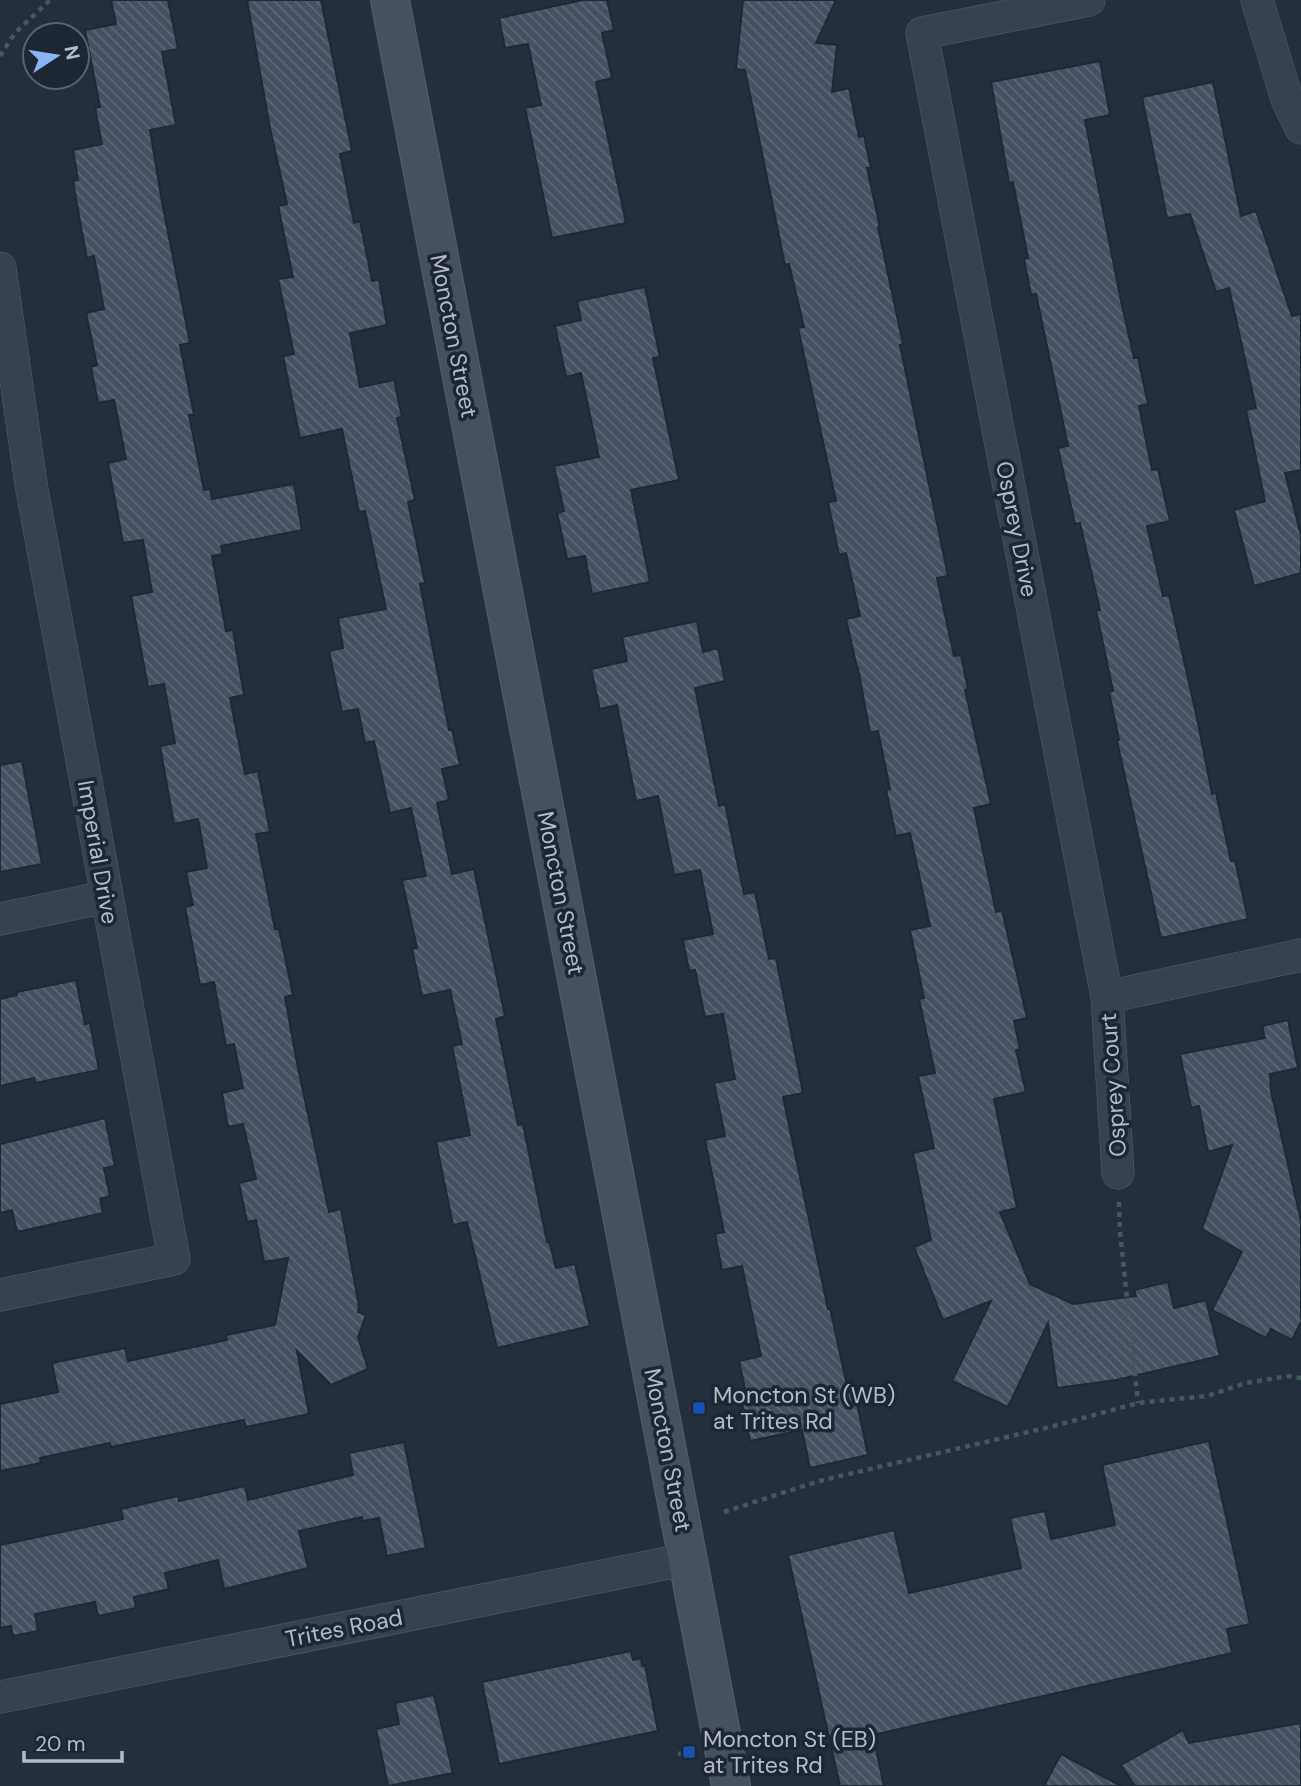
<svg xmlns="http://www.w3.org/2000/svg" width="1301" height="1786" font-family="'DM Sans',sans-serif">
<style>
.building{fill:url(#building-back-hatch);stroke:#1f2835;stroke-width:2}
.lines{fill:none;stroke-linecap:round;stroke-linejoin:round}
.street-casing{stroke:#565f6c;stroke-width:33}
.secondary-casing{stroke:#565f6c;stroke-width:40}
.path{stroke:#44595c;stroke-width:4.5;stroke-dasharray:5 5;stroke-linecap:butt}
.street{stroke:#38414e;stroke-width:32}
.secondary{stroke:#465061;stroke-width:38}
.transit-dot{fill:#1a4fb4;stroke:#1d2633;stroke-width:2.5}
.labels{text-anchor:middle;stroke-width:7;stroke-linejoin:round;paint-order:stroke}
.street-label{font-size:23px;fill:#b4bcc9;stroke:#1d2633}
.poi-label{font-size:23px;fill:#b4bcc9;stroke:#1d2633;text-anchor:start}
</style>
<defs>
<pattern id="building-back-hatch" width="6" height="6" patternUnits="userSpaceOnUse" patternTransform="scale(1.75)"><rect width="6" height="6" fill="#455162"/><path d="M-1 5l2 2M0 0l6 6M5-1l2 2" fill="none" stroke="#5d6877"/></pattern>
</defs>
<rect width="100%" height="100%" fill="#242f3e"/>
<path class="building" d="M111,0h57l10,49 -16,3 14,73 -26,5 12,72 28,141 -10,2 14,70h-5l15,75 6,-1 2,10 82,-15 8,46 -81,16 2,8 -11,2 14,75 7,-1 11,65 -14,3 15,76 13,-3 12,61 -14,2 19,95h4l14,66 -8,2 12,66 32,149 12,-3 18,97 -1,6 8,3 -8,22 10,32 -37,16 -34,-34 12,63 -63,13 -2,-7 -133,27 -1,-4 -70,15 1,5 -41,8v-67l58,-12 -6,-29 73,-15 3,13 99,-21 -1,-5 49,-10 13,-67 -24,4 -8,-42 -9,2 -8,-39 17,-4 -13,-55 -15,3 -6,-34 21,-5 -9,-44 -8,2 -12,-64 -14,3 -15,-78 8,-2 -7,-33 21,-4 -9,-49 -24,5 -14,-78 15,-3 -11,-59 -16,3 -17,-91 21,-4 -9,-52 -20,3 -15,-80 18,-4 -12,-59 -16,3 -7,-36 6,-2 -11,-52 18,-4 -10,-53 -7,2 -7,-36 -7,-41 5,-1 -5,-30 29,-6 -7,-36 5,-1 -15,-77 31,-6z
M247,0h74l31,151 -12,3 14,69 6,-2 12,60 7,-1 8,45 -37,8 10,54 34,-7 8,37 -5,1 18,82 -7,2 17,81 -5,1 29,146 3,-1 8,36 -18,4 7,31 -12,3 15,71 22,-5 31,147 -9,3 22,106 5,-1 24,118 2,-1 7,27 19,-4 15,62 -93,22 -30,-126 -14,3 -17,-83 34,-7 -18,-89 10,-2 -12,-54 -28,6 -10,-47 5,-1 -15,-68 24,-4 -15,-68 -21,5 -16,-72 -9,2 -7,-34 -16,3 -13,-61 14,-3 -5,-30 48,-9 -21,-98 -6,1 -17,-83 -42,9 -17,-82 11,-2 -16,-75 15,-2 -15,-71 9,-2 -17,-76z
M583,0h24l7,30 -12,3 10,45 -16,4 30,141 -74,15 -27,-130 16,-3 -13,-61 -23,4 -6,-30z
M743,0h93l-20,43 21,2 -5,47 17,-4 10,49 5,-1 7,32h-4l13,59h-2l25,117 -3,1 48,231 -11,2 17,78 7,-1 7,34 -3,1 26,114 -17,4 22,104 6,-2 25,108 -13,3 6,28 -4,1 10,42 -32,7 23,109 -17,4 30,72 43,20 63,-8 -2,-6 34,-8 6,26 32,-8 14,56 -104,24 -59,8 -9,-65 -40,84 -56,-26 39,-80 -48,19 -29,-73 17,-7 -18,-87 21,-5 -16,-72 17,-3 -16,-74 5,-1 -14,-68 20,-4 -20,-93 -14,3 -10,-46 4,-1 -12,-58 -8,2 -12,-65h-1l-11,-49 14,-3 -14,-63 -7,2 -11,-53 8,-1 -38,-173 6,-1 -15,-63 -4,1 -40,-195 -9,-1z
M1100,61l10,54 -25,5 36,181 13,57h4l10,46 -9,2 13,64 6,-1 12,52 -23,5 16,70 6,-1 28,123 15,76 4,-1 15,68 4,-1 13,59 -87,19 -44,-197 2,-1 -10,-48 4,-1 -17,-81h4l-20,-87 -5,1 -17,-76 10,-2 -32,-152 -5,1 -7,-36 4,-1 -15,-76 -4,1 -18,-101z
M1213,82l28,134 15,-5 36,105 9,-2v156l-16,3 16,62v38l-47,13 -20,-76 31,-9 -19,-91 10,-2 -27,-120 -13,4 -26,-78 -23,4 -25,-121z
M645,287l15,70 -7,1 26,122 -48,10 19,92 -58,12 -7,-38 -18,3 -10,-46 7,-2 -10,-45 45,-9 -18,-84 -15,4 -11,-51 26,-6 -4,-19z
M697,621l6,31 15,-4 7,33 -30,7 24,118 6,-2 19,90 11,-2 14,67 7,-1 27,135 -20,4 45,212 2,-1 16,73 6,-1 16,75 -58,13 -8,-38 -52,11 -8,-37 6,-2 -9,-41 22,-5 -19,-90 -20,4 -7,-36 9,-2 -19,-92 20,-4 -11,-53 21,-4 -12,-65 -18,3 -10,-47 -6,1 -6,-31 30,-6 -13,-64 -26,5 -16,-79 -22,5 -19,-96 -17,4 -9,-40 36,-8 -5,-24z
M22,761l20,103 -42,8v-107z
M76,980l9,44 5,-1 9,47 -64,13 -1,-5 -34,8v-87l17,-4v-3z
M1288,1020l10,48 -28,6 1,17 30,130v101l-9,18 -21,-11 -5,9 -54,-28 30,-58 -40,-23 30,-84 -24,7 -9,-46 -8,2 -11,-54 85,-16 -3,-12z
M105,1118l10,48 -11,2 6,28 -10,3 3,14 -86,19 -5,-22 -12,3v-69z
M1209,1441l41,183 -23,5 5,24 -359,82 11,51h-44l-52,-231 106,-25 15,63 112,-25 -11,-50 35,-7 6,28 64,-14 -13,-60z
M404,1442l22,106 -39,8 -8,-38 -16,3 -1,-4 -63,14 9,37 -84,21 -6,-29 -53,13 4,16 -35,8 2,11 -38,8 -3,-14 -60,12 3,17 -25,5 -2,-10 -11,2v-83l123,-26 -2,-10 57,-13 1,5 66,-15 3,14 105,-25 -4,-22z
M631,1651l2,9 8,-2 1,8 3,-1 13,66 -159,33 -17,-82z
M434,1695l19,78 -65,13 -12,-57 23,-5 -4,-21z
M1301,1723v63h-166l-14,-21 62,-35 6,13z
M1061,1754l60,32h-77z"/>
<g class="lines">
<defs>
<path id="street" d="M1089,0l-167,33 185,964 11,176
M1257,0l30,99 14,29
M0,268l31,216 143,775 -174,36
M0,919l106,-22
M1107,997l194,-42
M0,1697l688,-138"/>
<path id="secondary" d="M390,0l341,1786"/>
</defs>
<use href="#street" class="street-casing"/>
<use href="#secondary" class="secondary-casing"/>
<path class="path" d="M0,56l15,-23 35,-33
M1119,1202l1,30 18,171
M724,1512l95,-31 235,-55 84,-23 69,-7 39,-13 42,-7 13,2
M678,1754l11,-2"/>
<use href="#street" class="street"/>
<use href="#secondary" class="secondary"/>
</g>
<g class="transit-dot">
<rect x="692" y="1401" width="14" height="14" rx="3.5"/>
<rect x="682" y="1745" width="14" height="14" rx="3.5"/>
</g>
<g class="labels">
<g class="street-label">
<text transform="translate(454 336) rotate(79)" y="8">Moncton Street</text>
<text transform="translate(1017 529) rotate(79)" y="8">Osprey Drive</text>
<text transform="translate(98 852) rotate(80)" y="8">Imperial Drive</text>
<text transform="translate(561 893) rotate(79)" y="8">Moncton Street</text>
<text transform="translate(1113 1085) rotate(-94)" y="8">Osprey Court</text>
<text transform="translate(668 1450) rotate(79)" y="8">Moncton Street</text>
<text transform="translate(344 1628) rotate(-11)" y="8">Trites Road</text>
</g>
<g class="poi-label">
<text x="713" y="1403">Moncton St (WB)<tspan x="713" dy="26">at Trites Rd</tspan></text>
<text x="703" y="1747">Moncton St (EB)<tspan x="703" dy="26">at Trites Rd</tspan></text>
</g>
</g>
<g transform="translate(56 56) rotate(78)"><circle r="33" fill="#1d2633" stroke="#59626f" stroke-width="2"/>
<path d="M0-5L12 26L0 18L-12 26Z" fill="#8ab4f8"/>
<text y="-10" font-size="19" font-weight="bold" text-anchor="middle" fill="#b4bcc9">N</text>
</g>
<path d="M24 1751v10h98v-10" fill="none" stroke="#b4bcc9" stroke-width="3.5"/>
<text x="35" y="1751" font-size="21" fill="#b4bcc9" stroke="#1d2633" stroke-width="5" paint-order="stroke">20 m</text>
</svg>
